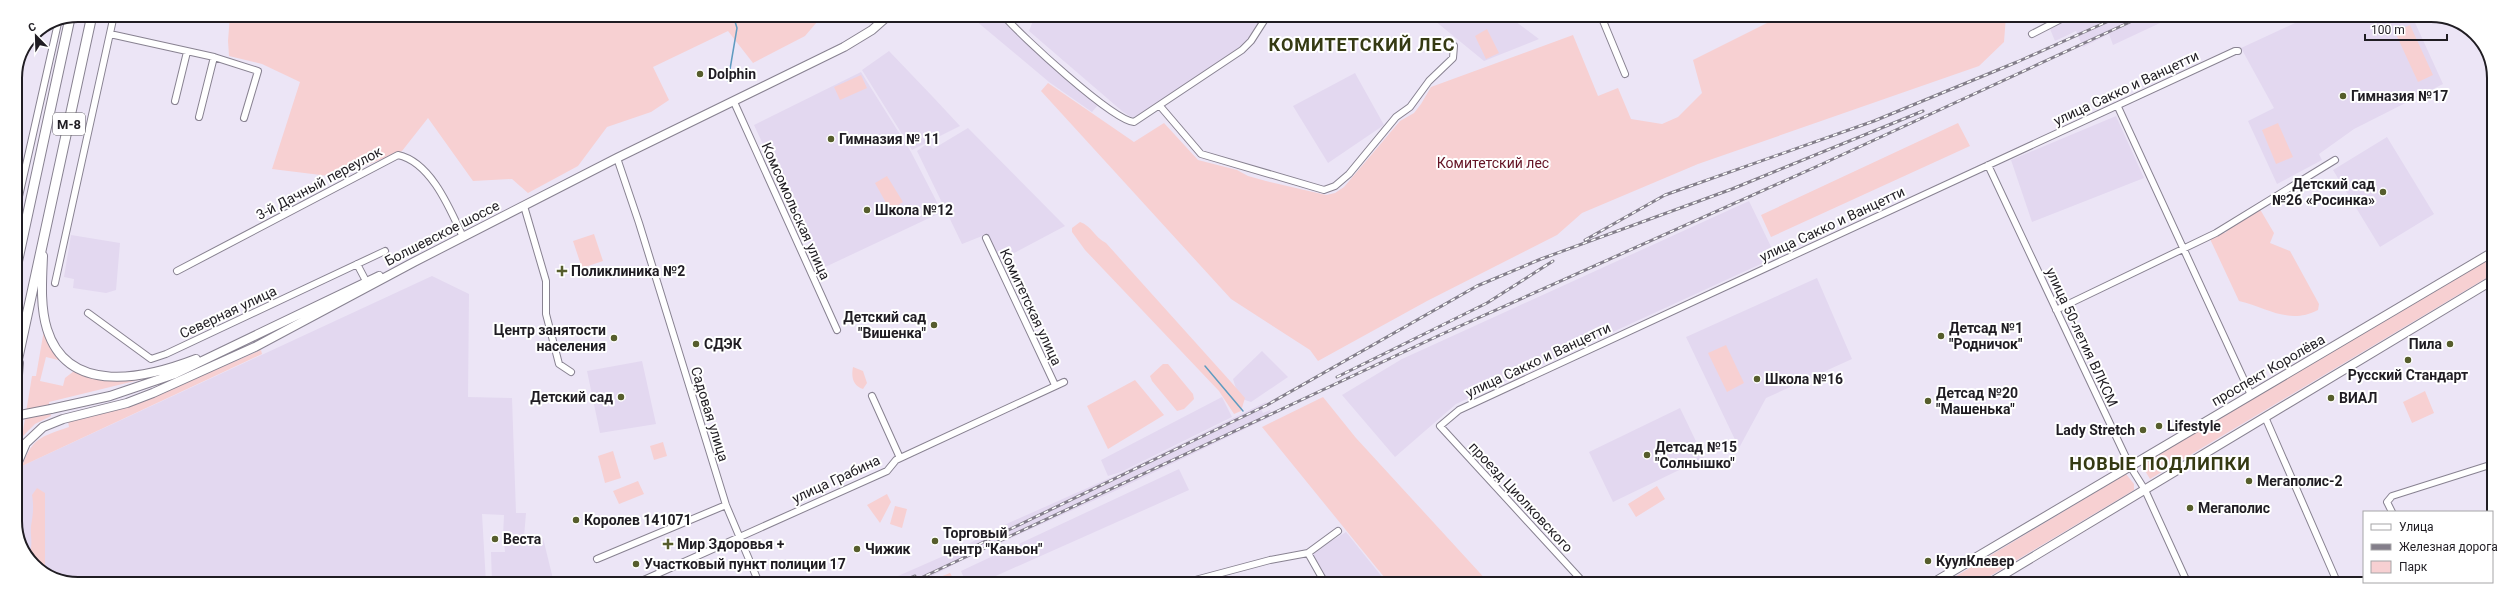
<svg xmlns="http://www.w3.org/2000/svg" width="2509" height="599" font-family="Roboto,sans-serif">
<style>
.built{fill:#e3d8f0}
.green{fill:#f7d0d2}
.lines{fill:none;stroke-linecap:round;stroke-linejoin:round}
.stream{stroke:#5f9bc0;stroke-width:1.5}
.minor-casing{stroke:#888291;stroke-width:8}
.major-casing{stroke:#888291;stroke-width:10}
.highway-casing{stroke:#888291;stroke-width:11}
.minor{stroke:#fff;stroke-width:6}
.major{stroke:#fff;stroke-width:8}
.highway{stroke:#fff;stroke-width:9}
.rail-casing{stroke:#837e8a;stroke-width:3}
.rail{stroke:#fff;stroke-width:1.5;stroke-dasharray:4.5;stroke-linecap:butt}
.major-bridge-casing{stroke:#888291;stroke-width:10;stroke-linecap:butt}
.major-bridge{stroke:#fff;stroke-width:8}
.poi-dot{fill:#565d2c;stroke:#fff;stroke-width:1.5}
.labels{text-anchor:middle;stroke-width:4;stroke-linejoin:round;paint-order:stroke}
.shield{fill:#fff;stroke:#636165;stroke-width:1}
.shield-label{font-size:13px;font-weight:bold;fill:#201d23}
.poi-label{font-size:14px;font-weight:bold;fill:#201d23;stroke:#fff;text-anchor:start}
.street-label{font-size:14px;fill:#201d23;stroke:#fff}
.park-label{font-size:14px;fill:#641324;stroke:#fff}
.district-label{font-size:18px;font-weight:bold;letter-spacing:1px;fill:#353a13;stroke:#fff}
.rim{fill:none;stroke:#201d23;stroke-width:2}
</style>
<rect width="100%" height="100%" fill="#ece5f6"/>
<path class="built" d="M969,15h29l37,36 63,54 -6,7 -43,-30z
M1035,16h229l-22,31 -105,70h-6l-9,-6 -93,-80z
M1429,16h79l31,23 -55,22z
M2075,16h22l2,5 10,-5h66l-62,29 -4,-11 -26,13 -7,-16 -21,10 -5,-12z
M2310,16h102l31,68 -89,45 -35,25 3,6 -45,24 -29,-63 26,-13 -33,-60z
M889,51l44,46 27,29 -48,24 -50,-80z
M861,72l50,80 31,60 -121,57 -67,-144z
M1355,73l29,52 -56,38 -35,-57z
M2116,116l28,62 -112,44 -21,-62z
M968,128l97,98 -66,35 -17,-25 -20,8 -45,-93 11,-8 5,6z
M2387,137l47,77 -54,33 -47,-77z
M1749,201l27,56 -320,147 -61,53 -53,-62 60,-36z
M71,235l49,8 -4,47 -10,3 -33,-5 1,-9 -10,-2z
M432,276l37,18 -1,103 44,1 4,115h10l-2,24 -21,-1 1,-21 -22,-1 4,69h-421l-34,-20 -11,-25 2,-72z
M1817,278l35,81 -86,39 -27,50 -53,-111z
M1262,351l26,26 -37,25 -12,-4 -6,-19z
M642,361l14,63 -56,9 -13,-62z
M1222,397l10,20 -111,55 -13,4 -7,-16z
M1266,402l2,4 -7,3 2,4 7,-3 2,6 -155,74 -152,69 -47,24h-36l73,-32 47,-25 119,-53z
M1680,408l24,50 -91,44 -24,-50z
M1179,469l10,21 -209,93h-14l-5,-12z
M1346,532l41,51h-61l-16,-29z
M543,538l11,45h-62l-1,-31h14l-1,-12z"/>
<path class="green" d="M230,15h593l-18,21 -52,27 -25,-32 -75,36 16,33 -18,12 -44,15 -29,39 -50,27 -16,-14 -39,2 -45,-63 -26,33 -65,26 -65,-8 28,-87 -38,-18 -33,-8 -1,-15z
M1781,16h225l-2,26 -25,24 -281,98 -116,49 -25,22 -130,66 -109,60 -8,-11 -79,-51 -190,-208 7,-8 86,59 30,-19 34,37 39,10 11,6 18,5 60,14 9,-2 9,-6 56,-66 14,-8 7,-9 10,-17 142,-52 25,61 20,-8 13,31 31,5 16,-7 24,-24 -9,-33z
M2410,25l23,50 -15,7 -23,-50z
M1487,29l12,24 -13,6 -11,-23z
M861,75l6,13 -27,12 -6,-13z
M1958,123l12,23 -199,91 -10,-22z
M2278,123l15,34 -17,7 -14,-34z
M887,176l16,26 -13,8 -15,-27z
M2251,207l10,4 13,22 -4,10 20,8 29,53 -1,6c-29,15 -50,-2 -79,-9l-29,-62 7,-8 8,2z
M1080,222c12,4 14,15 26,21l125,139 14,16 -4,13 -7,3 -15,-23 -134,-141 -13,-18v-4z
M594,234l9,27 -21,7 -9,-27z
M2493,254v20l-343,205 -9,-15z
M44,330l8,18 10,13 -16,-4 -6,24 23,5 2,-8 9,-7 29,9 44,-2 -98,24 2,14 -16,8 -13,13 10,-61h4z
M1726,345l18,38 -17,9 -19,-39z
M261,350l1,4 -240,112c11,-29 19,-29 47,-39l-1,-6 63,-15z
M1163,364h5l25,30 1,5 -10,10 -7,2 -25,-30 -2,-5z
M853,367l10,4 4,12 -4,6c-10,-3 -12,-12 -10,-22z
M1135,380l29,35 -56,34 -21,-43z
M2425,391l9,22 -22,10 -9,-21z
M1323,397l33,41 134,146 -101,-1 -127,-156z
M663,442l4,14 -13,4 -4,-14z
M613,451l8,27 -16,5 -7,-27z
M2126,474l8,10v6l-157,94h-34z
M638,481l6,13 -25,10 -6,-13z
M1657,486l8,13 -29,18 -8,-13z
M37,488l8,5v78l-14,-8 -3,-6c6,-12 2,-19 3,-31 2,-11 3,-20 1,-31z
M887,494l4,8 -11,21 -13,-18z
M895,506l12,3 -5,19 -12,-4z
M950,573l6,10h-31z"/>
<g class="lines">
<path class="stream" d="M728,81l9,-53 -4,-13
M1205,366l38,45"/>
<defs>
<path id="minor" d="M1003,15c18,21 109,105 131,107l108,-72 9,-9 16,-25
M1601,16l24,58
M110,34l104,23 44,14 -14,47
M2032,34l35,-18
M175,101l12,-49
M734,102l103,228
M1160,106l41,48 123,36 11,-4 14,-12 47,-57 14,-10 19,-26 24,-23 1,-12
M2118,107l133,288
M199,117l15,-60
M617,158l22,65 87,282 33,78
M1988,165l142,301 15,24 43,94
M524,206l22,75v33l13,50 12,8
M15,214l43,-191
M986,238l69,147
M357,264l9,17
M177,271l221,-116c33,7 52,54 65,82
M55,283l59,-268
M2056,310l160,-77 119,-73
M88,313l63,46 15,-5 219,-103
M872,396l28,62
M2265,417l73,167
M15,423l5,-60
M2392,512l-5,-10 5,-6 101,-32
M1308,553l17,30
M597,559l129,-54
M2421,582l1,2
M637,583l250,-112 9,-11 168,-78
M1184,583l86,-23 38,-7 30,-22
M1585,584l-145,-158 19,-16 776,-359h3"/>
<path id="major" d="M43,256c-1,24 -3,50 4,73 21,68 100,49 149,30
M51,409l59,-13 65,-22 204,-98
M15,469l11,-26 17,-16 20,-8 64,-16 26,-10 102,-46 159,-85 203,-104 227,-111 28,-17 17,-15
M1931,584l562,-332
M1988,584l505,-304"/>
<path id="highway" d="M15,273l55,-255
M15,371l77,-356"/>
</defs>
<use href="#minor" class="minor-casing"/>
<use href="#major" class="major-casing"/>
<use href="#highway" class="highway-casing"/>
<use href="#minor" class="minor"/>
<use href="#major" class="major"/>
<use href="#highway" class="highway"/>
<defs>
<path id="rail" d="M1585,240l80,-45 209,-74 143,-59 103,-46
M1337,377l150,-74 66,-42
M963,552l304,-147 210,-119 64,-27 191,-70 191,-78
M898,583l17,-7
M910,583l530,-248 380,-170 323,-149"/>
</defs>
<use href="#rail" class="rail-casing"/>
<use href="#rail" class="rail"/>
<defs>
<path id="major-bridge" d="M15,416l36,-7"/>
</defs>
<use href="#major-bridge" class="major-bridge-casing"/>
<use href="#major-bridge" class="major-bridge"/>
</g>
<g class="poi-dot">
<circle cx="700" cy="74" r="4"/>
<circle cx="2343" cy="96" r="4"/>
<circle cx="831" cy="139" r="4"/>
<circle cx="2383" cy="192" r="4"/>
<circle cx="867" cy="210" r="4"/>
<path d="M560 265h4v4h4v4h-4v4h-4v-4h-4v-4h4z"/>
<circle cx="934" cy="325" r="4"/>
<circle cx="1941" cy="336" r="4"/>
<circle cx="614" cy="338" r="4"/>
<circle cx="696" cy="344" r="4"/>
<circle cx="2450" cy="344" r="4"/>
<circle cx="2408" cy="360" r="4"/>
<circle cx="1757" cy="379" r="4"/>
<circle cx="621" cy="397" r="4"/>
<circle cx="2331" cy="398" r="4"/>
<circle cx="1928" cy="401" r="4"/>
<circle cx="2159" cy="426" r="4"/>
<circle cx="2143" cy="430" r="4"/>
<circle cx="1647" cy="455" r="4"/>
<circle cx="2249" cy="481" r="4"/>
<circle cx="2190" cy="508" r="4"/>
<circle cx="576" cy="520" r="4"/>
<circle cx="495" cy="539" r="4"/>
<circle cx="935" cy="541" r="4"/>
<path d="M666 538h4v4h4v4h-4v4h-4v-4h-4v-4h4z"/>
<circle cx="857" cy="549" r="4"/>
<circle cx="1928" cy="561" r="4"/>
<circle cx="636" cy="564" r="4"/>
</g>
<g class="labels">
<rect class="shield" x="53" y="113" width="32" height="22" rx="3"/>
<g class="shield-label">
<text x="69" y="129">М-8</text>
</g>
<g class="poi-label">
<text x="708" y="79">Dolphin</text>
<text x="2351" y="101">Гимназия №17</text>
<text x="839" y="144">Гимназия № 11</text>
<text x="2375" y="189" text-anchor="end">Детский сад<tspan x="2375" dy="16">№26 «Росинка»</tspan></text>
<text x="875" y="215">Школа №12</text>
<text x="571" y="276">Поликлиника №2</text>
<text x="926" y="322" text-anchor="end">Детский сад<tspan x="926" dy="16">"Вишенка"</tspan></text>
<text x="1949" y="333">Детсад №1<tspan x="1949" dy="16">"Родничок"</tspan></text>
<text x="606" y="335" text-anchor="end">Центр занятости<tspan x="606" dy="16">населения</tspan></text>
<text x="704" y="349">СДЭК</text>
<text x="2442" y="349" text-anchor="end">Пила</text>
<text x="2408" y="380" text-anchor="middle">Русский Стандарт</text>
<text x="1765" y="384">Школа №16</text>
<text x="1936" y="398">Детсад №20<tspan x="1936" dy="16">"Машенька"</tspan></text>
<text x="613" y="402" text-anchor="end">Детский сад</text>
<text x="2339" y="403">ВИАЛ</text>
<text x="2167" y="431">Lifestyle</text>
<text x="2135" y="435" text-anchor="end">Lady Stretch</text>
<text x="1655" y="452">Детсад №15<tspan x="1655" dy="16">"Солнышко"</tspan></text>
<text x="2257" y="486">Мегаполис-2</text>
<text x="2198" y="513">Мегаполис</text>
<text x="584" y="525">Королев 141071</text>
<text x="943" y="538">Торговый<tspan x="943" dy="16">центр "Каньон"</tspan></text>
<text x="503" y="544">Веста</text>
<text x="677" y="549">Мир Здоровья +</text>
<text x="865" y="554">Чижик</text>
<text x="1936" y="566">КуулКлевер</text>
<text x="644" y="569">Участковый пункт полиции 17</text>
</g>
<g class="street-label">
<text transform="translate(2126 88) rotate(-25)" y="5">улица Сакко и Ванцетти</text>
<text transform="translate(319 183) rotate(-28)" y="5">3-й Дачный переулок</text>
<text transform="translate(796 211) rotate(66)" y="5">Комсомольская улица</text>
<text transform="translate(1832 224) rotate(-25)" y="5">улица Сакко и Ванцетти</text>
<text transform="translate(442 233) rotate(-27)" y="5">Болшевское шоссе</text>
<text transform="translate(1031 307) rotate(65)" y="5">Комитетская улица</text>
<text transform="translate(228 312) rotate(-25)" y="5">Северная улица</text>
<text transform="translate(2082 337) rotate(65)" y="5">улица 50-летия ВЛКСМ</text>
<text transform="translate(1538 360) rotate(-25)" y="5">улица Сакко и Ванцетти</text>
<text transform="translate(2268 370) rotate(-30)" y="5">проспект Королёва</text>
<text transform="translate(710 414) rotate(73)" y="5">Садовая улица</text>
<text transform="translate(836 479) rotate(-25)" y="5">улица Грабина</text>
<text transform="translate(1521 497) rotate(47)" y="5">проезд Циолковского</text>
</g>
<g class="park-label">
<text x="1493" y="168">Комитетский лес</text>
</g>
<g class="district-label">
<text x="1362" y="51">КОМИТЕТСКИЙ ЛЕС</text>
<text x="2160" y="470">НОВЫЕ ПОДЛИПКИ</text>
</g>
</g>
<path d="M0 0H2509V599H0ZM78 22H2431A56 56 0 0 1 2487 78V521A56 56 0 0 1 2431 577H78A56 56 0 0 1 22 521V78A56 56 0 0 1 78 22Z" fill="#fff" fill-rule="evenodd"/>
<path class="rim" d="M78 22H2431A56 56 0 0 1 2487 78V521A56 56 0 0 1 2431 577H78A56 56 0 0 1 22 521V78A56 56 0 0 1 78 22Z"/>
<rect x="2363" y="511" width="130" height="72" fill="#ffffff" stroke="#a6a5a7"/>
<rect x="2371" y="524" width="20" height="6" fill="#ffffff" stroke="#a6a5a7"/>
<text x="2399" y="531" font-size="12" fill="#201d23">Улица</text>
<rect x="2371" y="544" width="20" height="6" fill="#837e8a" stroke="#a6a5a7"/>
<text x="2399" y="551" font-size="12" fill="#201d23">Железная дорога</text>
<rect x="2371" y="561" width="20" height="12" fill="#f7d0d2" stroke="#a6a5a7"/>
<text x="2399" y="571" font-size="12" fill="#201d23">Парк</text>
<g transform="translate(36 36) rotate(337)" stroke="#ffffff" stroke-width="3" paint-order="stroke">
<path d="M0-3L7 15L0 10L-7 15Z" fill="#201d23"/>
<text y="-6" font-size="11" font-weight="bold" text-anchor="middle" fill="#201d23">С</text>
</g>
<path d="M2365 34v6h82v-6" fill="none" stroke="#201d23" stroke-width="2"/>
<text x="2371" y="34" font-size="12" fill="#201d23" stroke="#ffffff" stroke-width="3" paint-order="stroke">100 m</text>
</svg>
